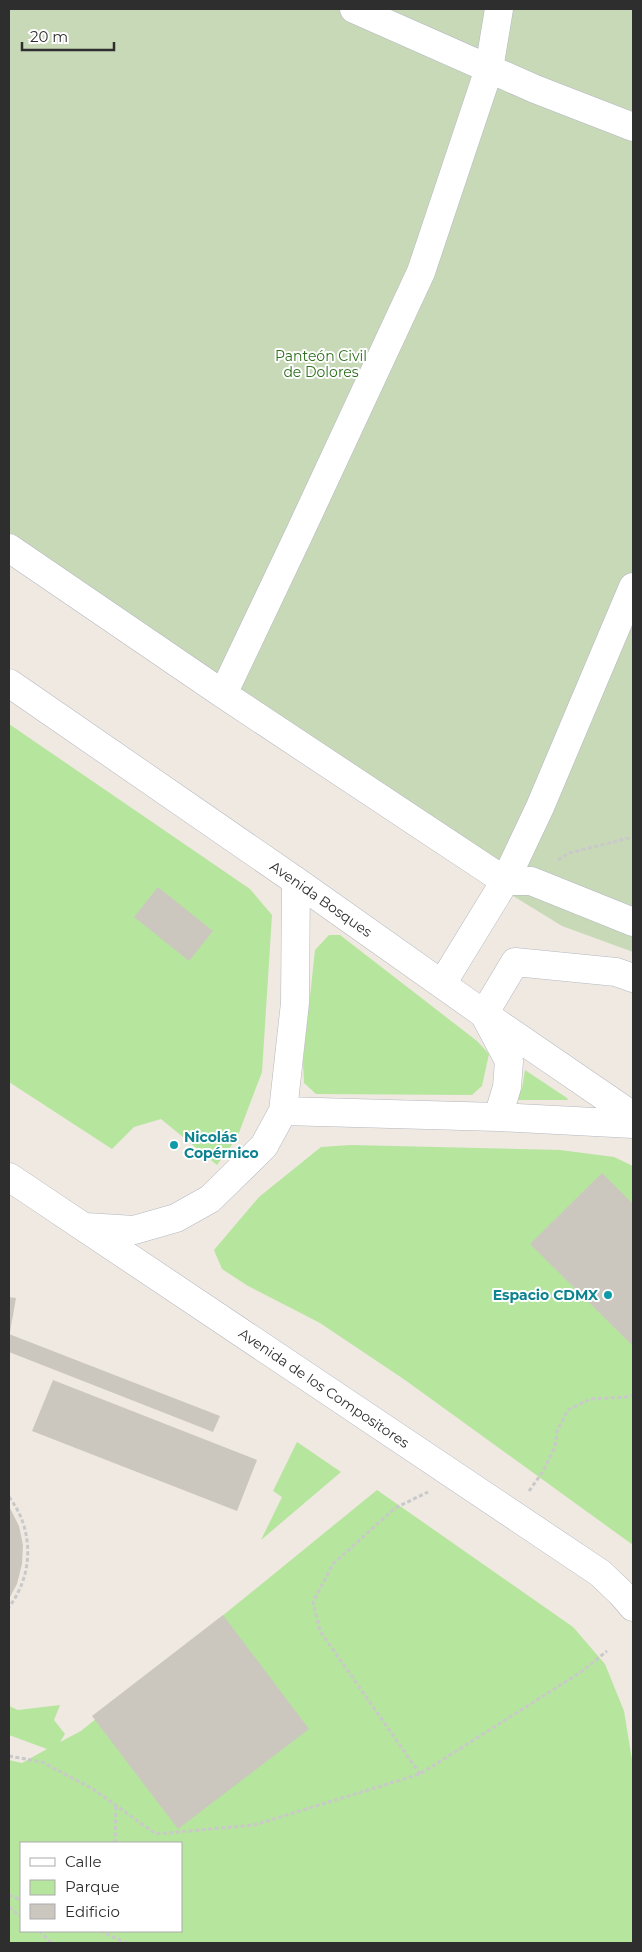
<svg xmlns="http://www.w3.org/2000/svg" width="642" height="1952" font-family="Montserrat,sans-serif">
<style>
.green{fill:#b6e59e;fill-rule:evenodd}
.cemetery{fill:#c8d9b8}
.building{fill:#cbc7bf}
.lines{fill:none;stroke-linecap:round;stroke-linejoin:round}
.minor-casing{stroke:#b4b7c1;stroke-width:29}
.path{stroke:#c9c9c9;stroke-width:3;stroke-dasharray:4 2.5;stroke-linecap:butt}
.minor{stroke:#fff;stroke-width:28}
.culture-dot{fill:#0f9aa8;stroke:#fff;stroke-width:2}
.labels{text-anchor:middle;stroke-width:4;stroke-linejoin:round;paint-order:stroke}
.park-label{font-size:14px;fill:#2c6e1b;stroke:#fff}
.street-label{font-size:14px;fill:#2e2e2e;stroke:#fff}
.culture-label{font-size:14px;font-weight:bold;fill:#0d838f;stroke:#fff;text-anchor:start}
</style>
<rect width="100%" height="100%" fill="#efe9e1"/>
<path class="green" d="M9,724l241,165 22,26 -10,157 -25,66 -20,27 -56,-46 -27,8 -22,22 -103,-67z
M329,935h11l137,106 12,13 -7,32 -10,9 -156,-1 -12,-11 -1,-21 12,-112z
M525,1070l42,28 1,2h-52l6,-12z
M351,1145l209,5 54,7 19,9v379l-228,-165 -85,-57 -72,-37 -26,-17 -8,-19 45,-53 62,-50z
M297,1442l44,30 -80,68 21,-43 -9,-6z
M377,1490l196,137 32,37 19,47 9,55v177h-624v-183l13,3 25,-14 -38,-14v-29l9,4 42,-5 -6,15 11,14 -5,8 21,-11zM21,1843h160v88h-160z"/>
<path class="cemetery" d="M9,9h624v943l-71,-26 -70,-43 -483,-319z"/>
<path class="building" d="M158,887l55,44 -24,30 -55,-44z
M602,1173l31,31v142l-103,-102z
M9,1297l7,1 -6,34h-1z
M9,1334l211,82 -7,16 -204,-80z
M53,1380l204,80 -20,51 -205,-80z
M9,1506l10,20 4,19 -1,19 -5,20 -8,15z
M223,1615l86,114 -131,100 -86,-113z"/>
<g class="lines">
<defs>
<path id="minor" d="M354,9l181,80 98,38
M9,548l214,146 282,187h26l102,41
M9,683l287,198 188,133 149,102
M223,694l77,-162 121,-260 68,-203 10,-60
M442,984l63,-103 35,-74 93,-220
M283,1111l215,6 135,7
M498,1117l9,-30 2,-26 -25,-47 31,-52 101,10 17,6
M9,1177l591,396 21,20 12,14
M86,1227l48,3 42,-12 34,-19 54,-53 19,-35 12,-108 1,-122"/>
</defs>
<use href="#minor" class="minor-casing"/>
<path class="path" d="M558,860l11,-7 64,-16
M529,1491l13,-18 13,-26 2,-16 11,-21 22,-11 36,-2 7,-2
M9,1497c25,32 25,77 0,110
M9,1756l33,6 51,27 63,45 98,-9 166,-51 161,-102 26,-21
M420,1774l-100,-143 -7,-29 20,-38 62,-56 33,-16
M115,1843l1,-37
M9,1895l12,5
M9,1907l12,10
M39,1931l13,12
M100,1931l27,12"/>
<use href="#minor" class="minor"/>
</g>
<g class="culture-dot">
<circle cx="174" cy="1145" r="5"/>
<circle cx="608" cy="1295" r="5"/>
</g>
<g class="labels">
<g class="park-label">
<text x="321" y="361">Panteón Civil<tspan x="321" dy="16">de Dolores</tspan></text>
</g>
<g class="street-label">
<text transform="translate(321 899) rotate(35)" y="5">Avenida Bosques</text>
<text transform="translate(324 1388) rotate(34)" y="5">Avenida de los Compositores</text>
</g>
<g class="culture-label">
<text x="184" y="1142">Nicolás<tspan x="184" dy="16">Copérnico</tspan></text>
<text x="598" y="1300" text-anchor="end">Espacio CDMX</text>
</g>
</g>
<rect width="642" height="1952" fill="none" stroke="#2e2e2e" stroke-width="20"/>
<rect x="20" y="1842" width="162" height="90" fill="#ffffff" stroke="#ababab"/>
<rect x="30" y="1858" width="25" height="8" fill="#ffffff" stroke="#ababab"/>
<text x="65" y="1867" font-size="15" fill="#2e2e2e">Calle</text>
<rect x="30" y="1880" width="25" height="15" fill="#b6e59e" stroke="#ababab"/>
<text x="65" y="1892" font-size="15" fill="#2e2e2e">Parque</text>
<rect x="30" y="1904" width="25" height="15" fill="#cbc7bf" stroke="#ababab"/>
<text x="65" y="1917" font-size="15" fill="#2e2e2e">Edificio</text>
<path d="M22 42v8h92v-8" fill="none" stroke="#2e2e2e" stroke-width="2.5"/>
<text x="30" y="42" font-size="15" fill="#2e2e2e" stroke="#ffffff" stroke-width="4" paint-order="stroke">20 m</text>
</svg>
